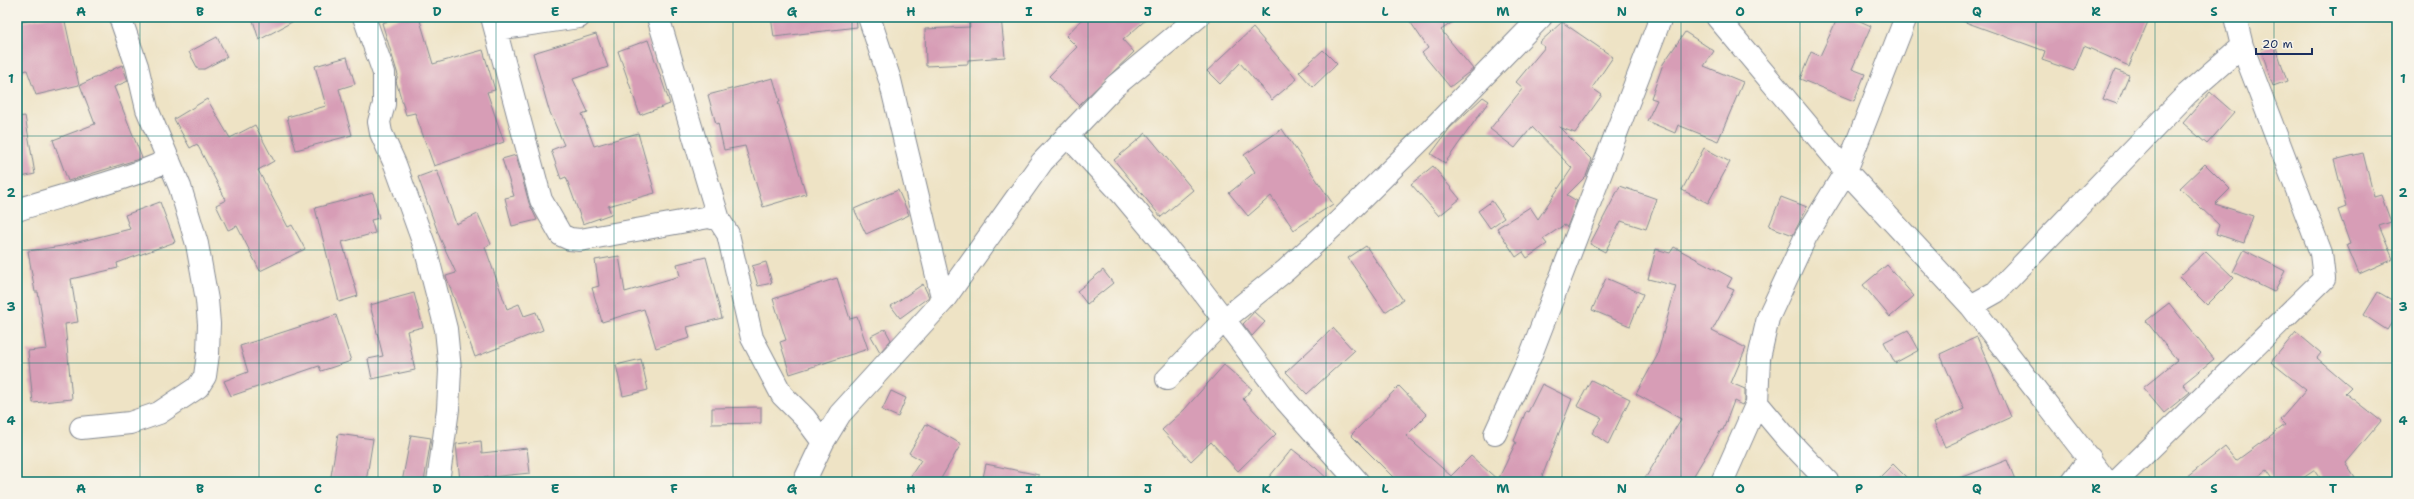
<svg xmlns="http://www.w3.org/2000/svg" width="2414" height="499" font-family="'Shantell Sans',sans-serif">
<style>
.building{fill:#d79db6}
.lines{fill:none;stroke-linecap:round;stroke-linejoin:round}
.minor-casing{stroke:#848992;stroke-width:24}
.minor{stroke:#fff;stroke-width:22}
.grid{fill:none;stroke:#0f766e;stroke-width:1;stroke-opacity:0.55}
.neatline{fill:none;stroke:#0f766e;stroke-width:1.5}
.grid-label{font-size:13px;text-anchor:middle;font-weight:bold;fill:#0f766e}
</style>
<rect width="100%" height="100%" fill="#f7f3e8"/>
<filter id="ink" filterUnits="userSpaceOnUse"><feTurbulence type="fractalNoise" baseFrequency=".025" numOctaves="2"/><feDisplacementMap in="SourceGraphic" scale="8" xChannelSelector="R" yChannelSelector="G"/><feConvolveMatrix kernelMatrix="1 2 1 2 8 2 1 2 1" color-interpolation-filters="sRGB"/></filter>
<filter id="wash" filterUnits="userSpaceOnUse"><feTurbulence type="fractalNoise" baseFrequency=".012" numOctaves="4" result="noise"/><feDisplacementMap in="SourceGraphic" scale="16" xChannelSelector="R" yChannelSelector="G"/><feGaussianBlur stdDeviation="0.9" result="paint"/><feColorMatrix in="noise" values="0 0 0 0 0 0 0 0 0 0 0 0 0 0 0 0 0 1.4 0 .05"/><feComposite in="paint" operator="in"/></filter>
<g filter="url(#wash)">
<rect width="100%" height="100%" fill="#eee3c5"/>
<g id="blocks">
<path class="building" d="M47,17h17l15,68 -43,10 -9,-25 -10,3v-50z
M252,17h49l-42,23z
M402,17h17l14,47 50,-14 12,40 -8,2 17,50 -70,24 -19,-53 -9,2 -10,-34 2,-6 -16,-52z
M771,17h85l1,10 -83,10z
M969,17h32l4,40 -37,3v4l-42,2 -1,-37 45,-2z
M1084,17h65l-26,23 11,12 -55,53 -30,-29 28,-29 -11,-11z
M1407,17h53l-19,13 32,39 -23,18 -28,-34 6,-5z
M1838,17h13l20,9 -19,43 13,5 -11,27 -54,-22 11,-27 9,4z
M1957,17h193l-21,49 -45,-20 -10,25 -32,-11 3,-9 -88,-32z
M1562,22l51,35 -21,31 10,7 -27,38 -16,-6 33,33 -6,16 -19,19 10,6 -10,26 -3,-2 -21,14 4,5 -20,14 -4,-6 -7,5 -19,-29 33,-21 8,12 34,-51 -40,-41 -17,21 -25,-19 33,-41 -7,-6 29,-35 -6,-4z
M1253,28l44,51 -25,21 -32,-37 -20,21 -13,-13z
M1685,32l29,19 -10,15 39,16 -25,59 -40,-16 -3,8 -28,-12 10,-21 -6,-2 12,-34z
M596,34l12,33 -35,12 15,33 -6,2 12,32 44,-13 17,60 -47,13 3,8 -28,10 -17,-47 -5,2 -10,-29 13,-5 -15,-35 -16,-57z
M217,37l10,20 -23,12h-6l-9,-17z
M648,40l22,64 -30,11 -22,-64z
M2275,44l12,37 -14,5 -12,-37z
M1323,50l14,14 -24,23 -14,-15z
M347,57l8,27 -16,5 13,46 -56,15 -9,-33 39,-11 -11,-40z
M122,65l6,16 -14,6 28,71 -74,23 -15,-41 42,-16 -15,-39z
M2115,70l14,5 -12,29 -14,-5z
M773,78l7,24h-2l28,92 -43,13 -18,-61 -21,4 -6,-27 -2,1 -8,-29z
M2210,92l24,21 -27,31 -24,-21z
M1483,97l6,4 -44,62 -14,-9 19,-26z
M207,99l23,39 25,-13 19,36 -16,9 30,57 4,-2 13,24 -45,22 -23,-45 -9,4 -12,-25 10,-5 -29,-56 -7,4 -16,-29z
M25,116l10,58 -18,4v-61z
M1282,129l51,75 -39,26 -23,-34 -23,20 -19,-23 26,-21 -11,-17z
M1146,133l47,57 -32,27 -47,-57z
M1704,148l26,14 -22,41 -26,-13z
M2363,153l11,44 7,-2 10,27 -12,4 14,33 -34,15 -12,-29 3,-1 -12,-34 8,-3 -12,-47z
M516,155l13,48 8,17 -25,6 -7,-28 9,-2 -12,-37z
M2205,164l25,25 -15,15 38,12 -9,27 -28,-9 3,-9 -39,-37z
M1433,166l27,33 -21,17 -28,-32z
M437,170l19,54 22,-10 13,30 -6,3 22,62 12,-5 5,12 12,-4 7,18 -68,27 -29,-81 10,-3 -16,-35 -22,-61z
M1620,186l37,13 -11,30 -25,-8 -16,31 -15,-8z
M898,190l11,25 -43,19 -12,-25z
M373,193l6,25 -8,2 4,13 -33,9 16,54 -19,6 -24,-94z
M1781,197l26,10 -14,28 -24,-9z
M1492,201l12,17 -14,10 -12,-17z
M160,202l15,40 -58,21 1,5 -47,11 7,43 -13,2 7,75 -39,4 -5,-52 19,-2 -9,-57h-3l-7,-41 34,-5 68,-17 -5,-14z
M1366,246l37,54 -18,12 -37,-54z
M1674,247l58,31 -5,9 7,3 -22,41 34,17 -15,35 14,6v11l-3,5 -8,-4 -11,29h-2l-31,52h-47l38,-63 -45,-25 21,-38 19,-70 -28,-7 8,-30 14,4z
M2244,250l41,21 -11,21 -41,-20z
M2206,251l28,27 -27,27 -28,-28z
M619,256l6,36 55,-16 -3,-12 29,-7 16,61 -35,9 3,11 -34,10 -12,-39 -42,13 -10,-34 7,-2 -4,-26z
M766,262l6,21 -14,3 -6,-20z
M1887,265l27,31 -24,21 -27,-32z
M1103,270l10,13 -26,21 -10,-13z
M837,278l13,41 7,-2 11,32 -78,25 -10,-32 6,-2 -13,-41z
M1606,278l37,16 -13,32 -38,-16z
M923,284l6,13 -29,21 -9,-12z
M2378,292l19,11v11l-10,16 -23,-15z
M414,293l9,34 -16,4 8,39 -43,9 -4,-20 15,-3 -13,-51z
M2169,303l45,56 -31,25 7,8 -26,21 -21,-25 34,-28 -31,-39z
M1254,312l11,10 -13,14 -9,-12z
M336,315l15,46 -30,10 -2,-5 -88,30 -7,-15 24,-9 -8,-26z
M1333,328l21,23 -47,43 -21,-22z
M885,329l6,11 -11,12 -9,-16z
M1908,330l11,20 -24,13 -11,-21z
M2296,332l25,21 -4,5 34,29 -6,6 36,28 -35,42 9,14 -9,5h-23l-8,-12 -18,12h-22l-8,-12 -15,12h-71l44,-35 11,14 49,-36 -5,-5 26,-30 -35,-28z
M1977,337l34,80 -66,30 -11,-25 30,-13 -24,-55z
M641,359l7,31 -25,6 -7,-31z
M1224,365l28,24 -9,10 33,35 -38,37 -27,-29 -20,19 -29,-31 22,-20z
M1591,380l39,19 -22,45 -16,-11 10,-15 -25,-12z
M1542,384l30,15 -32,83h-142l-47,-47 48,-49 28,29 -21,21 45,40 20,-20 27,24 18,-38 -2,-1 12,-30 2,1z
M891,391l15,7 -8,19 -16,-7z
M761,407v16l-49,1v-16z
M926,424l35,20 -22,38h-32l14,-22 -12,-7z
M338,434l35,5 -7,43h-36z
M411,435l20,3 -7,44h-22z
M481,441l1,12 45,-5 3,25 -70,7 -4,-36z
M1292,449l24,19 15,14h-66z
M2007,460l9,22h-63v-1z
M986,464l53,11 -1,7h-56z
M1893,464l18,18h-36z"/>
</g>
</g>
<g filter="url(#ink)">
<use href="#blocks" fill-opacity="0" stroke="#848992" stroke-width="1"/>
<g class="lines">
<defs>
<path id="minor" d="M364,17l20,56v31l-5,18 2,11 14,31 30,83 21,82 4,41 -2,39 -10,73
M492,17l49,183 20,35 9,4 10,1 129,-23 10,3 9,14 24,104 30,57 23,23 18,24
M658,17l61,203
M869,17l21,63 53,221
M1717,17l129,154 125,135 136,176
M497,29l82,-12
M1067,135l55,59 71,85 93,122 72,81
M17,210c51,-17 104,-28 152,-50
M1971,306l25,-14 191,-198 55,-48
M1167,379l58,-60 61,-49 53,-49 90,-89 112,-115
M1757,403l32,38 39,41
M81,428l49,-5 29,-10 39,-26 7,-11 3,-22 1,-30 -2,-24 -10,-56 -17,-57 -33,-78 -10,-43 -17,-49
M1495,434l35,-77 131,-340
M804,482l19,-40 17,-28 103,-113 99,-139 73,-76 83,-69
M1722,482l35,-79 2,-45 9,-40 38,-82 40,-65 60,-154
M2072,482l18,-24
M2116,482l208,-203 -3,-26 -79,-207 -7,-29"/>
</defs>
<use href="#minor" class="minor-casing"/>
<use href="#minor" class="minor"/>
</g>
</g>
<path class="grid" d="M140,17v465M259,17v465M378,17v465M496,17v465M614,17v465M733,17v465M852,17v465M970,17v465M1088,17v465M1207,17v465M1326,17v465M1444,17v465M1562,17v465M1681,17v465M1800,17v465M1918,17v465M2036,17v465M2155,17v465M2274,17v465M17,136h2380M17,250h2380M17,363h2380"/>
<rect width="2414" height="499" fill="none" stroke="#f7f3e8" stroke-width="44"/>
<path d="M2256 48v6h56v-6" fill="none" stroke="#1b2f5e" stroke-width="2"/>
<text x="2262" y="48" font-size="12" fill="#1b2f5e" stroke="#f7f3e8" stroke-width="3" paint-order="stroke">20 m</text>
<rect x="22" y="22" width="2370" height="455" class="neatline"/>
<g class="grid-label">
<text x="81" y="16">A</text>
<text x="200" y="16">B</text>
<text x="318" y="16">C</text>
<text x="437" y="16">D</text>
<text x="555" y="16">E</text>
<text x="674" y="16">F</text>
<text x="792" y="16">G</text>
<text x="911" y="16">H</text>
<text x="1029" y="16">I</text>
<text x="1148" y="16">J</text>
<text x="1266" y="16">K</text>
<text x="1385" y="16">L</text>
<text x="1503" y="16">M</text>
<text x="1622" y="16">N</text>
<text x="1740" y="16">O</text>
<text x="1859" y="16">P</text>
<text x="1977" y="16">Q</text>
<text x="2096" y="16">R</text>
<text x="2214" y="16">S</text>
<text x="2333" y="16">T</text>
<text x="11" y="83">1</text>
<text x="2403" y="83">1</text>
<text x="11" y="197">2</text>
<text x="2403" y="197">2</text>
<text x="11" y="311">3</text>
<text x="2403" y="311">3</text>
<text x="11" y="425">4</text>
<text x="2403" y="425">4</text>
<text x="81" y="493">A</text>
<text x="200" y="493">B</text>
<text x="318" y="493">C</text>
<text x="437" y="493">D</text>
<text x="555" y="493">E</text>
<text x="674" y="493">F</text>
<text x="792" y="493">G</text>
<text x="911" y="493">H</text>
<text x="1029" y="493">I</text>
<text x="1148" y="493">J</text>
<text x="1266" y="493">K</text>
<text x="1385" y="493">L</text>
<text x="1503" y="493">M</text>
<text x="1622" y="493">N</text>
<text x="1740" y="493">O</text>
<text x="1859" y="493">P</text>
<text x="1977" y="493">Q</text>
<text x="2096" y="493">R</text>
<text x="2214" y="493">S</text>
<text x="2333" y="493">T</text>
</g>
</svg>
